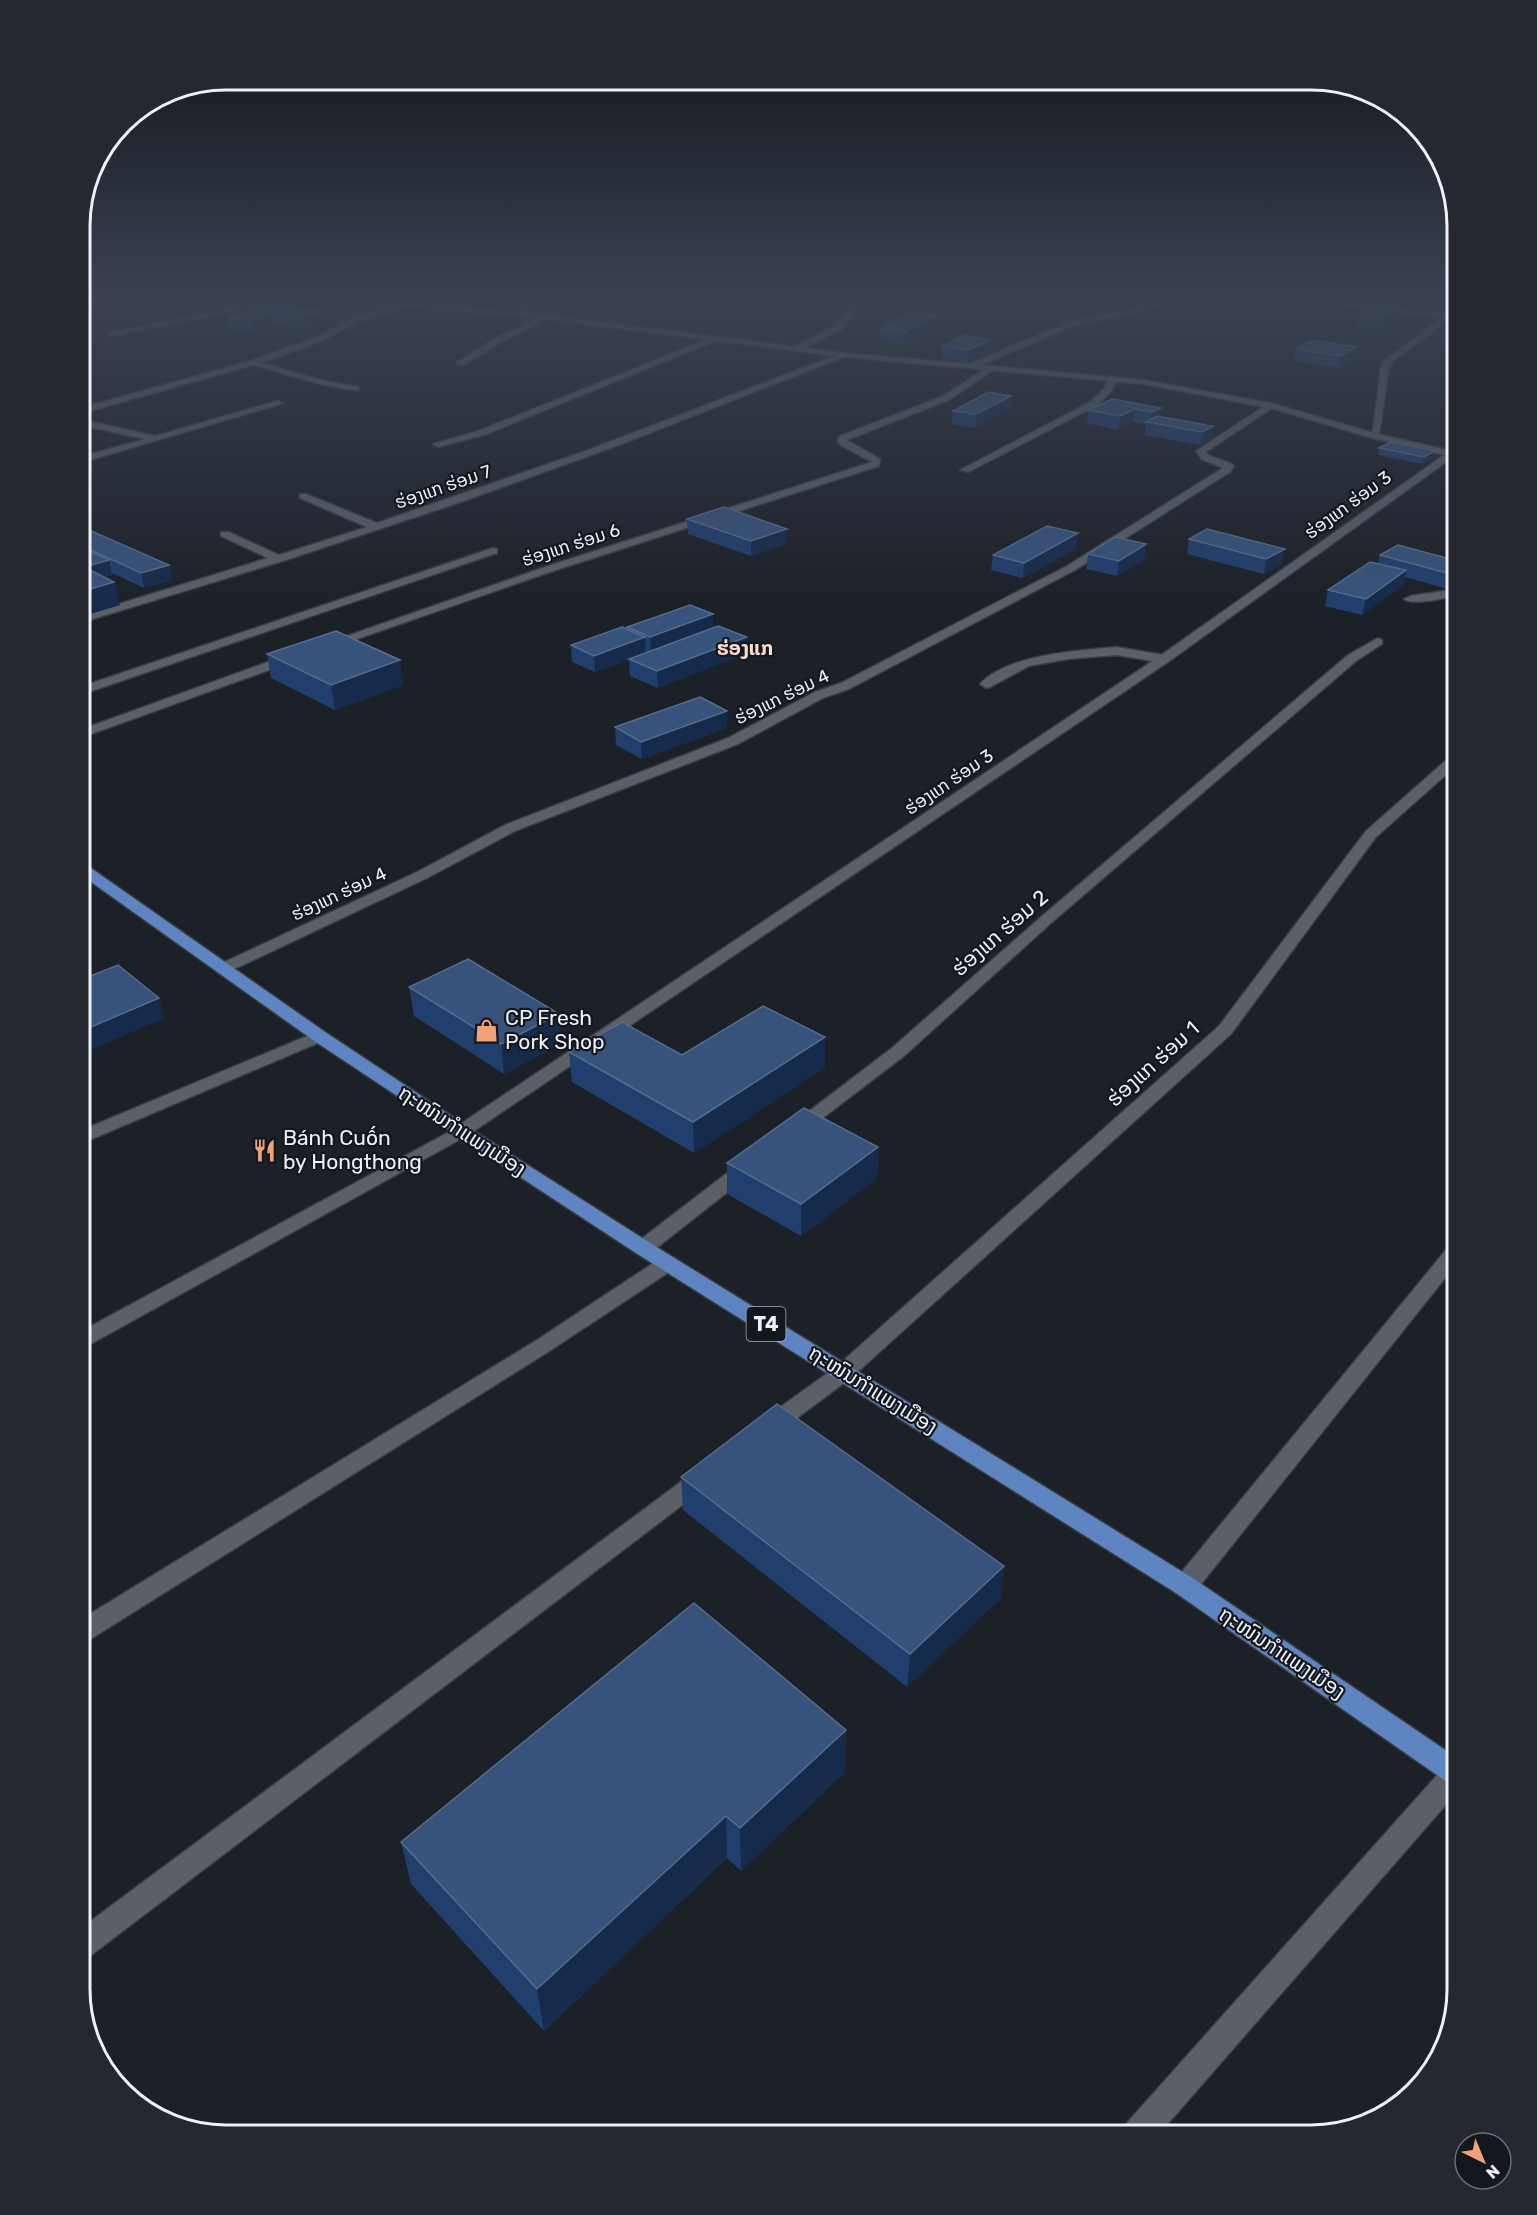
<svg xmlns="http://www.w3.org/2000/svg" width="1537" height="2215" font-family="Rubik,'Noto Sans Lao',sans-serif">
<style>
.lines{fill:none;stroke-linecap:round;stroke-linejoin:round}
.street-casing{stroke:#393d43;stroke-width:3}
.secondary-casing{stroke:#393d43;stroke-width:3}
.primary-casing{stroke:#393d43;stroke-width:3}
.street{fill:#5b6068;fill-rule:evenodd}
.secondary{fill:#5b6068;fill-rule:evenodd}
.primary{fill:#5e85c2;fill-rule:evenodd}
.wall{fill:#213f6d}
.shaded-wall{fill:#162b4b}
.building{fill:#37537c;stroke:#546c8f;stroke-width:1.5}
.labels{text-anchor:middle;stroke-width:4.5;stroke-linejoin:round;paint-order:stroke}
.far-street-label{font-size:18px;fill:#eef2f7;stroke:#13171e}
.far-quarter-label{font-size:20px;font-weight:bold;fill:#fbdccd;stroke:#13171e}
.shield{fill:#13171e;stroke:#acb0b6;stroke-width:1.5}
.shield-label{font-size:20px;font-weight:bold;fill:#eef2f7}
.street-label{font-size:21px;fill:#eef2f7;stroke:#13171e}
.poi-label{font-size:21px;fill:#eef2f7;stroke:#13171e;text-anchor:start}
.rim{fill:none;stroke:#eef2f7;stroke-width:3}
</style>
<rect width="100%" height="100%" fill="#1c2027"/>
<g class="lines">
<defs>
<path id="street" d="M267,297h11l-56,17 -112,22 -4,-2 115,-24z
M524,297h7l-8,19h-6z
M868,297h9l-15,9 -20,23 -42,22h-6v-4l42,-22 20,-23z
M402,303l3,4 -45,14 -40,21 -59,21 64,18 34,6v4l-35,-6 -71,-20 -173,49v-6l170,-47 64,-23 40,-21z
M1454,309h3v5l-64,47 -4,6 -10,69 -7,2 9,-71 5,-8z
M544,315l7,2 -48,24 -40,24 -7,-2 41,-26z
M713,337l7,2 -236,96 -46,12 -5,-3 45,-13z
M842,353l7,2 -230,90 -158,57 -178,59 -203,62v-7l188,-58 -47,-22v-4h8l50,23 88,-28 -67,-29v-4h6l71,29 203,-70z
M988,367l7,2 -46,31 -102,40 33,19 -1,7 -326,105 -222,77h-8l-2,-3 224,-78 327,-105 -30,-16 -5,-5 3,-5 103,-40z
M1110,376l7,2 -6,14 -15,14 -128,66 -8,-2 130,-68 14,-13z
M277,401l7,2 -204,60v-6l65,-18 -65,-14v-6l75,17z
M1268,404l7,2 -69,46 2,3 24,9 2,2 -4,6 -155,98 -226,119 -26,9 -85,46 -223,87 -88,47 -199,94 -6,2 -8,-5 2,-3 201,-94 88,-47 223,-87 87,-46 26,-9 226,-117 156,-98 -22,-9 -5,-8z
M493,548l4,1v4l-417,142v-8z
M1457,589v6c-11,3 -44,11 -53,4l6,-3z
M1378,638l4,2v4l-26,17 -305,262 -147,133 -101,77h-12l-3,-4 3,-4 101,-77 149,-131 307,-262z
M1116,647l48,8 6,4 -6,4 -48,-8 -48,4 -39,7 -39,21 -4,1 -6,-4c29,-30 96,-33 136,-37z
M290,654l4,1v6l-214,77v-8z
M1457,754v11l-81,72 -145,197 -379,343 -75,56 -8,2 -8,-2 -3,-6 3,-6 75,-54 383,-341 147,-195 86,-76z
M319,1031l6,1 3,4 -3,4 -245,104v-13z
M462,1125l6,2 3,4 -3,4 -381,211 -7,2v-16z
M746,1162l7,2 2,4 -2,4 -103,81 -7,2 -7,-2 -3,-5 3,-5 103,-79z
M1457,1243v20l-263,330 -9,3 -9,-3 -3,-7 3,-7 274,-334z
M668,1256l7,2 3,5 -3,5 -124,82 -462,290 -9,3v-23l457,-280 124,-82z
M702,1469l8,3 3,6 -3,6 -620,472 -10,4v-31l614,-457z
M1457,1761v31l-299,343h-37l5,-11 321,-360z"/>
<path id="secondary" d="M305,297h28l187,15 325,41 125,11 96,-41 118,-26h12l-125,30 -90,38 162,15 128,23 106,31 80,18v6l-4,-1 -285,205 -700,473h-12l-3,-4 3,-4 704,-471 284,-201 -72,-17 -102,-30 -127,-24 -298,-27 -325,-41 -211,-17z
M1285,297h18l70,10 84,7v4l-84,-7z"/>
<path id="primary" d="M80,863l5,1 240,168 143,95 182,116 544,336 263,179v27l-10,-3 -271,-189 -540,-340 -180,-118 -143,-95 -233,-166z"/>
</defs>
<use href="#street" class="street-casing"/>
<use href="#secondary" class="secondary-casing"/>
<use href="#primary" class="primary-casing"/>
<use href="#street" class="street"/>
<use href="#secondary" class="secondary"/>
<use href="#primary" class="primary"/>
</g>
<path class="wall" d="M264,305l56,6 1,11 -14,6 -34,-4 -22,8 -22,-2 -2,-12z
M1400,308l-3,11 -15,11 -25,-4 2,-11z
M936,328l-32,16 -25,-4 1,-11z
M991,340v11l-24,11 -26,-4 1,-12z
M1313,340l41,19 -15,9 -45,-7 2,-12z
M1011,396l-1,12 -35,20 -23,-4 1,-13z
M1161,408l-1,8 53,10 -2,13 -11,6 -55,-10 1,-11 -13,-2 -15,8 -31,-7 1,-13z
M1379,448l54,10 -11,6 -44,-9z
M687,519l100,10v14l-36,13 -63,-22z
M80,526l89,39 3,15 -28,8 -32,-15v2l-6,2 8,5 6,23 -40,12z
M1207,529l75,35 -18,10 -77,-20 2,-15z
M1078,533l-2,15 -53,30 -32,-8 2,-15z
M1146,544l-2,15 -27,17 -31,-7 2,-15z
M1380,555l78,6v25l-7,4 -46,-13 -2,8 -41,30 -37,-9 3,-16 50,-27z
M713,614v14l34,9v16l-89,35 -28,-12 -1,-16 -34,12 -23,-10 -1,-17 56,-16v-2z
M267,654l133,6 3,25 -68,25 -64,-32z
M727,711v17l-85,31 -26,-14 -1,-18z
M80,980l84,38 -75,32 -9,-8z
M409,987l150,27 3,29 -58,31 -90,-58z
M569,1052l113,3 143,12 -131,86 -122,-71z
M878,1147l-1,31 -76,58 -74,-42v-31z
M681,1477l323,89 -4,33 -93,88 -224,-177z
M846,1730l-2,43 -103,98 -14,-13 -183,173 -133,-147 -10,-42z"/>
<path class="shaded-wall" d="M1400,308l-3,11 -15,11 2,-12z
M320,311l1,11 -14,6 -2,-11z
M271,313l2,11 -22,8 -2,-11z
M936,316v12l-32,16 1,-12z
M991,340v11l-24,11 1,-12z
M1357,347l-3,12 -15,9 2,-12z
M1011,396l-1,12 -35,20 1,-14z
M1161,408l-2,13 -8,2 1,-11z
M1135,409l-2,13 -15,8 2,-14z
M1213,426l-2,13 -11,6 2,-13z
M1435,451l-2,7 -11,6 2,-7z
M787,529v14l-36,13v-15z
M1078,533l-2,15 -53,30 1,-15z
M1146,544l-2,15 -27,17 2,-15z
M1285,549l-3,15 -18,10 2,-15z
M109,560l3,15 -27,9 -4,-16z
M169,565l3,15 -28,8 -3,-15z
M1406,570l-3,15 -41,30 4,-16z
M1458,573v13l-7,4 3,-15z
M114,582l6,23 -40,12v-25z
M713,614v16l-62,23 -1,-16z
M645,637l1,17 -51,18 -1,-16z
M747,637v16l-89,35 -1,-17z
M400,660l3,25 -68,25 -4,-25z
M727,711v17l-85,31 -1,-17z
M159,998l5,20 -75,32 -5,-20z
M559,1014l3,29 -58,31 -3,-30z
M825,1037v30l-131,86 -1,-31z
M878,1147l-1,31 -76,58v-32z
M1004,1566l-4,33 -93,88 3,-33z
M846,1730l-2,43 -103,98 -1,-43z
M726,1816l1,42 -183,173 -7,-42z"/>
<path class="building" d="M264,305l56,6 -15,6 -34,-4 -22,8 -22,-3z
M1375,305l25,3 -16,10 -25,-3z
M912,313l24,3 -31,16 -25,-3z
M965,335l26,5 -23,10 -26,-4z
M1313,340l44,7 -16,9 -45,-7z
M988,392l23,4 -35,18 -23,-3z
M1112,399l49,9 -9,4 -17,-3 -15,7 -32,-6z
M1157,416l56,10 -11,6 -56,-10z
M1391,442l44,9 -11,6 -45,-9z
M724,507l63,22 -36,12 -64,-22z
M80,526l89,39 -28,8 -61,-28z
M1047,526l31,7 -54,30 -31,-8z
M1207,529l78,20 -19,10 -77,-20z
M1115,537l31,7 -27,17 -31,-7z
M1398,545l60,16v12l-4,2 -74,-20z
M80,547l29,13 -25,7 -4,-2z
M1370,562l36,8 -40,29 -38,-9z
M80,565l34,17 -34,10z
M690,605l23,9 -63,23 -23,-10z
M718,626l29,11 -90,34 -28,-12z
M622,627l23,10 -51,19 -23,-11z
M336,631l64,29 -69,25 -64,-31z
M700,697l27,14 -86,31 -26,-15z
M468,959l91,55 -58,30 -92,-57z
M118,965l41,33 -75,32 -4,-3v-47z
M763,1006l62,31 -132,85 -124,-70 53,-30 60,33z
M804,1108l74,39 -77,57 -74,-41z
M777,1404l227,162 -94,88 -229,-177z
M694,1603l152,127 -106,98 -14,-12 -189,173 -136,-147z"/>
<linearGradient id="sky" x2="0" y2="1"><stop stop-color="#0f1215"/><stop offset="0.49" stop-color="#3a4252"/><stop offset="1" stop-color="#3a4252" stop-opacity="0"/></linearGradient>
<rect width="1537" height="607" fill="url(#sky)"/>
<defs>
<symbol id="shop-bare" viewBox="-9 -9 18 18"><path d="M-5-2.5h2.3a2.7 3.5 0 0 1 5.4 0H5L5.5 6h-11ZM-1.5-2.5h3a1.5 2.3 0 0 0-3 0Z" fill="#f0a279" stroke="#13171e" stroke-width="2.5" paint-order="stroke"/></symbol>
<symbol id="restaurant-bare" viewBox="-9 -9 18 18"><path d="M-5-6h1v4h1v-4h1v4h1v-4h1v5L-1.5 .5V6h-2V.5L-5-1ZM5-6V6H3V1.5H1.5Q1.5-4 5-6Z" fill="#f0a279" stroke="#13171e" stroke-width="2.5" paint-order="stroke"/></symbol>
</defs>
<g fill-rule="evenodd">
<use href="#shop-bare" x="470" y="1014" width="33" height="33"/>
<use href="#restaurant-bare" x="248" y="1134" width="33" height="33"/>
</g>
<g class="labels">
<g class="far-street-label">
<text transform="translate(443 487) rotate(-19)" y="6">ຮ່ອງແກ ຮ່ອມ 7</text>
<text transform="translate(1348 505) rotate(-36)" y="6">ຮ່ອງແກ ຮ່ອມ 3</text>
<text transform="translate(571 545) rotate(-18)" y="6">ຮ່ອງແກ ຮ່ອມ 6</text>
<text transform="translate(782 697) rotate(-26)" y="6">ຮ່ອງແກ ຮ່ອມ 4</text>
<text transform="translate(949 782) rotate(-34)" y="6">ຮ່ອງແກ ຮ່ອມ 3</text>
<text transform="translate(339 894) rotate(-25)" y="6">ຮ່ອງແກ ຮ່ອມ 4</text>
</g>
<g class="far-quarter-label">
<text x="745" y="655">ຮ່ອງແກ</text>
</g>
<rect class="shield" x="746.5" y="1307" width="39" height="34" rx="4.5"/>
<g class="shield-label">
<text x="766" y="1331">T4</text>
</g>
<g class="street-label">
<text transform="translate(1000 933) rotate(-41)" y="7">ຮ່ອງແກ ຮ່ອມ 2</text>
<text transform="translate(1153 1064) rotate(-42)" y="7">ຮ່ອງແກ ຮ່ອມ 1</text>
<text transform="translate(462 1131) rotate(33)" y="7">ຖະໜົນກຳແພງເມືອງ</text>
<text transform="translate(873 1390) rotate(32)" y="7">ຖະໜົນກຳແພງເມືອງ</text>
<text transform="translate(1282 1653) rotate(34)" y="7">ຖະໜົນກຳແພງເມືອງ</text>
</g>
<g class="poi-label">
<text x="505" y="1025">CP Fresh<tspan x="505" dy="24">Pork Shop</tspan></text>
<text x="283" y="1145">Bánh Cuốn<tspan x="283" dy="24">by Hongthong</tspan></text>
</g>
</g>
<path d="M0 0H1537V2215H0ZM226 90H1311A136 136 0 0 1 1447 226V1989A136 136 0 0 1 1311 2125H226A136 136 0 0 1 90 1989V226A136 136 0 0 1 226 90Z" fill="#25292f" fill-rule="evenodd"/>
<path class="rim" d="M226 90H1311A136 136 0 0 1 1447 226V1989A136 136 0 0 1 1311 2125H226A136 136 0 0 1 90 1989V226A136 136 0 0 1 226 90Z"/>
<g transform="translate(1483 2161) rotate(137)"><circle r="28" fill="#13171e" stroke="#6b6f75" stroke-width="1.5"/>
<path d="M0-4.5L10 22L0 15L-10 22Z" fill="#f0a279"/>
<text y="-9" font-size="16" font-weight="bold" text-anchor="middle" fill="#eef2f7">N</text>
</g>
</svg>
